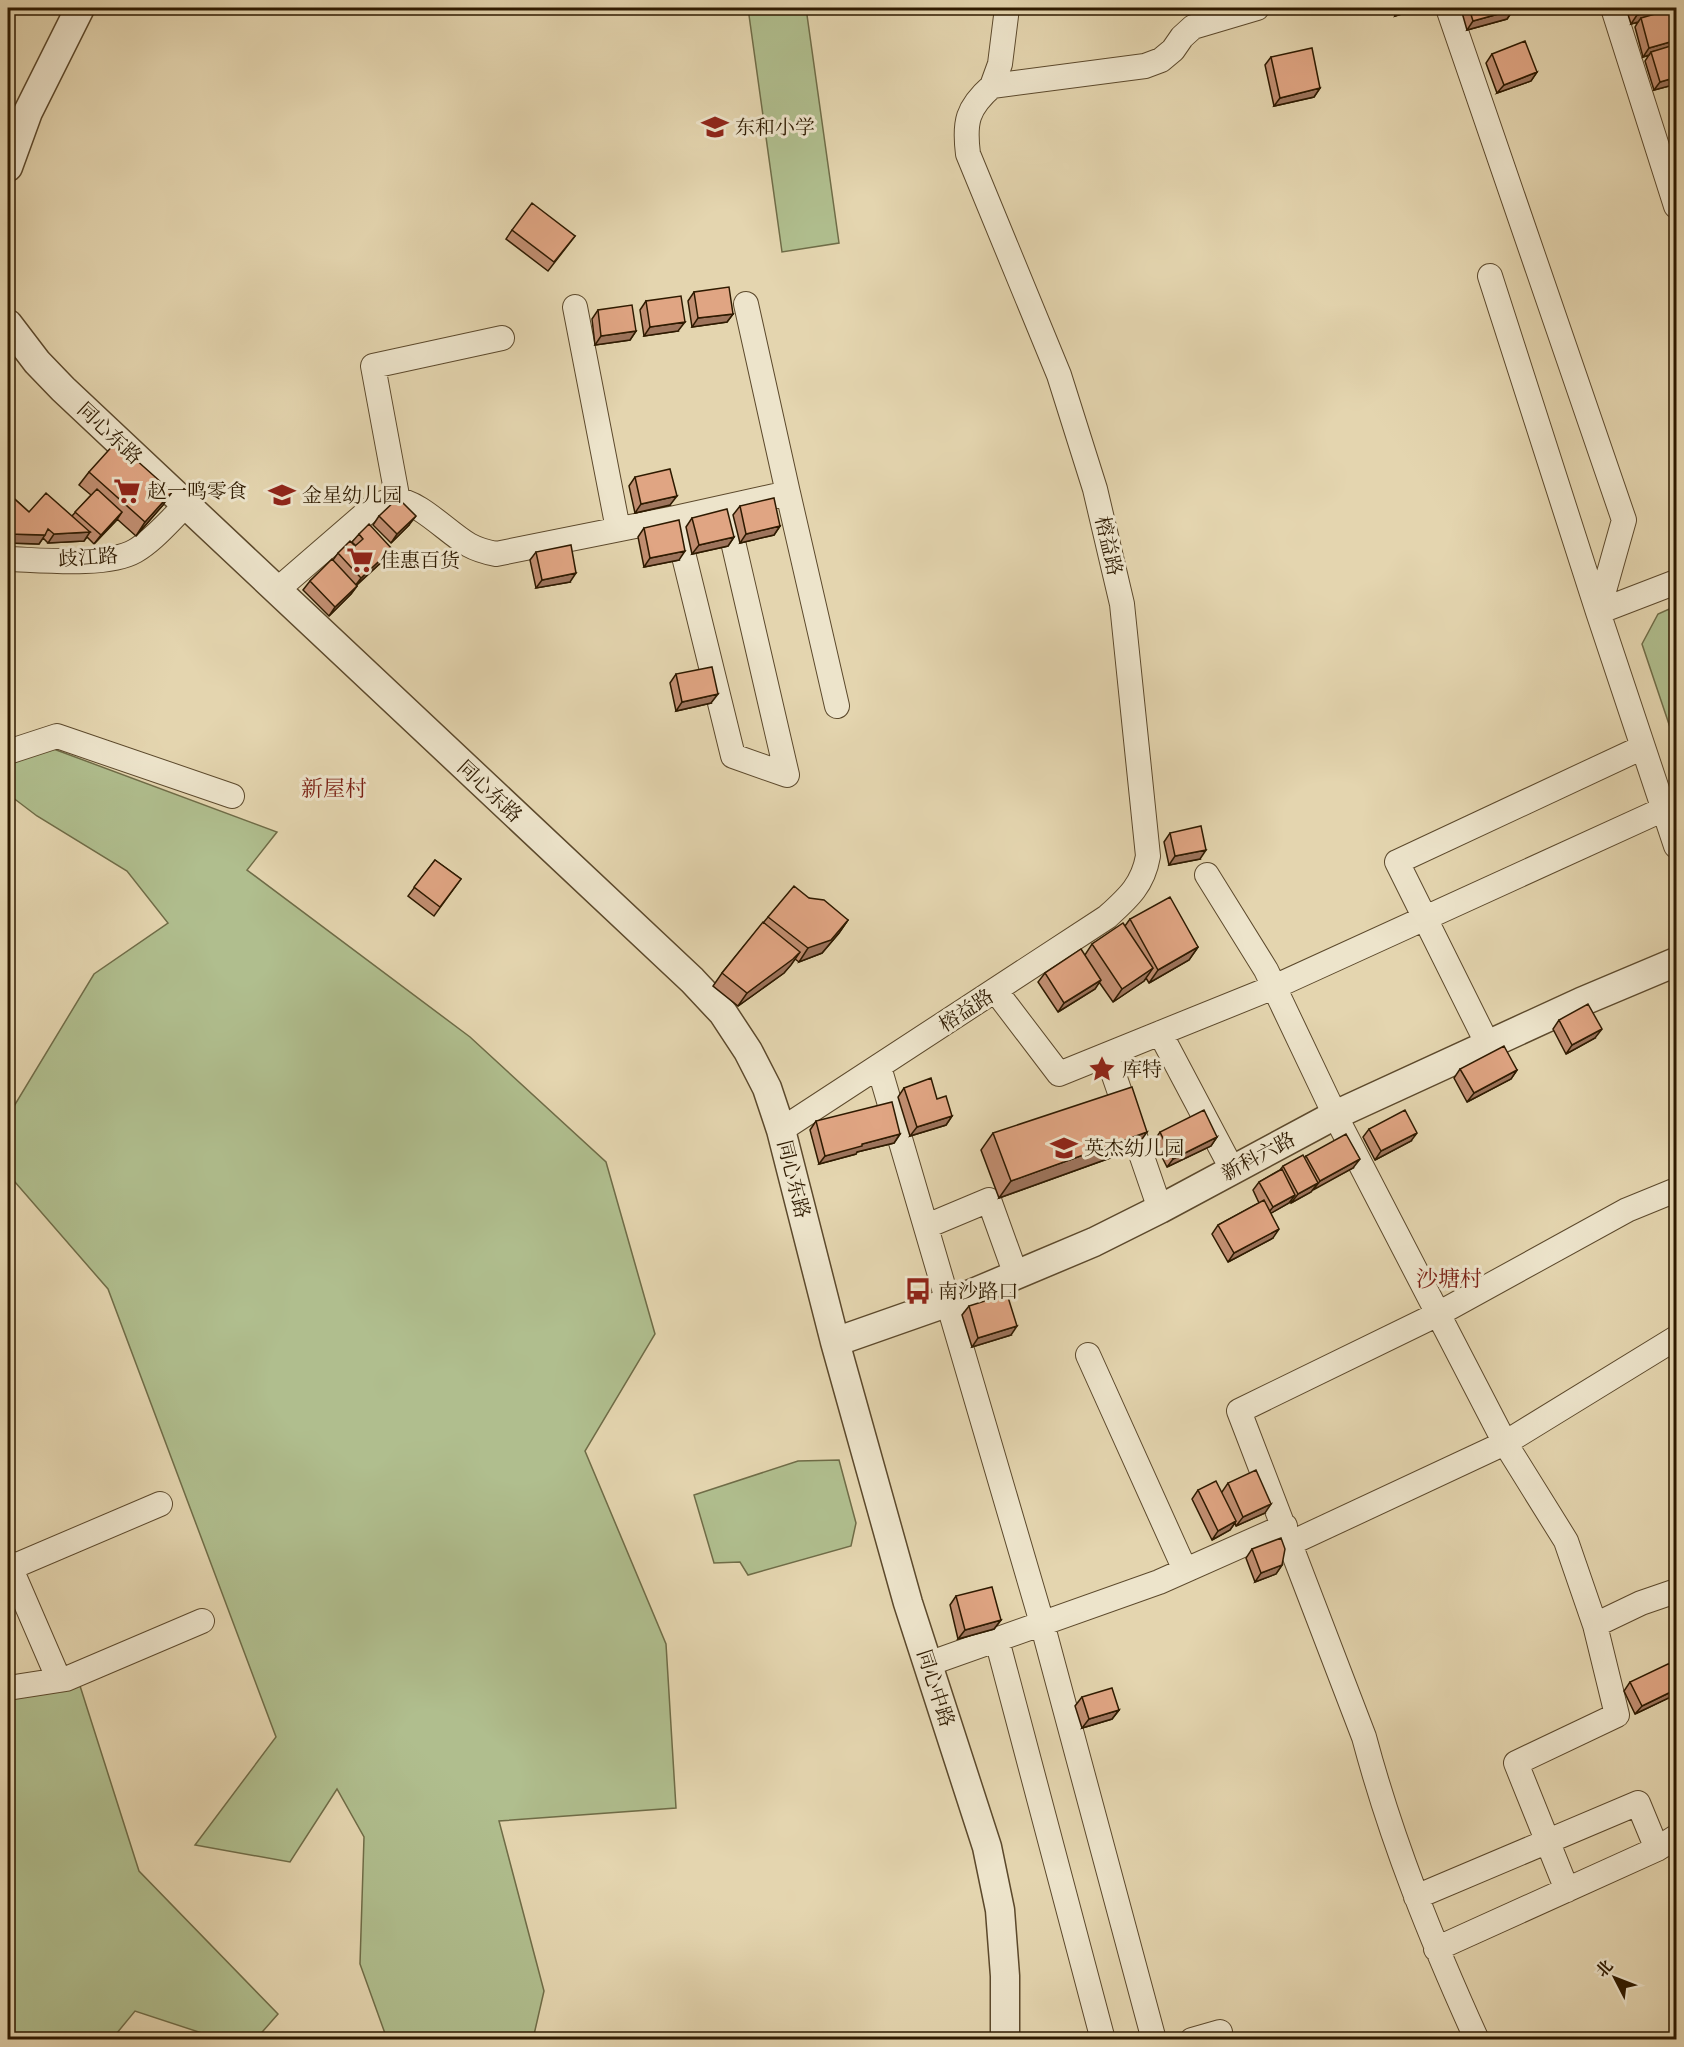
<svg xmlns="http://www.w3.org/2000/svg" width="1684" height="2047" font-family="'Gentium Book Plus','Noto Serif SC',serif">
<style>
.green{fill:#b0be8e;stroke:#6f6c47;stroke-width:1.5}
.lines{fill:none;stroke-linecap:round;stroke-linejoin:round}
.minor-casing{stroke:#5c492c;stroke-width:26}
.tertiary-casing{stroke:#5c492c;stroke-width:31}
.minor{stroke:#ede4cb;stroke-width:24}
.tertiary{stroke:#ede4cb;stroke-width:28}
.wall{fill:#c18e71;stroke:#2e1a00;stroke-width:1.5}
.shaded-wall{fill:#9d745c;stroke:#2e1a00;stroke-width:1.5}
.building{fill:#e0a583;stroke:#2e1a00;stroke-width:1.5}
.labels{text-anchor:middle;stroke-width:6;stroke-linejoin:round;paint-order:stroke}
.poi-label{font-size:20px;fill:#2e1a00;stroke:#ede4cb;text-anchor:start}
.street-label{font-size:20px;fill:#2e1a00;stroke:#ede4cb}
.quarter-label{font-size:22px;fill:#7a1f14;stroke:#ede4cb}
</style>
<rect width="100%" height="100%" fill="#e4d5af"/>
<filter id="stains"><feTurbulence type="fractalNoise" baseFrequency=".00333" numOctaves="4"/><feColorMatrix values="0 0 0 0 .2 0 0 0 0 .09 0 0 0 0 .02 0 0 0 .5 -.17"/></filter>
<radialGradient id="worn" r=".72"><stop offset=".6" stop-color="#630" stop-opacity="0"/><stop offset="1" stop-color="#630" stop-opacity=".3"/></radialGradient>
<path class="green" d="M748,8h58l33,235 -57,9z
M1676,606v139l-34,-101 16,-30z
M24,738l253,94 -30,38 223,167 136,125 49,172 -70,117 81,193 10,164 -177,13 45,170 -11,48h-146l-27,-75 4,-127 -27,-48 -47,73 -95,-17 81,-108 -168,-448 -100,-115v-58l86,-142 74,-51 -41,-52 -90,-55 -29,-22v-52z
M839,1460l17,63 -5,23 -103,29 -8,-13 -26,1 -20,-68 104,-34z
M74,1667l65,204 139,143 -22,25h-36l-85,-28 -23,28h-104v-354z"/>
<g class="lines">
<defs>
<path id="minor" d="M1448,8l176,512 -26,92
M1613,8l63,198
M992,86l8,-22 7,-56
M1490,276l108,336 78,234
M746,304l42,189
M575,307l43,222
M398,501l-25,-135 129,-28
M676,524l57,232 54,19 -62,-268
M8,559c32,1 99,8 127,-8 19,-11 35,-31 51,-46
M277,590l96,-83c7,-3 15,-7 23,-7 23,1 52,33 73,45 9,5 17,7 27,9l179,-36 113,-25 49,213
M1598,612l78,-30
M8,752l49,-16 175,60
M1207,875l59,95 69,145 170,328 61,98 29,84 22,90 -101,48 51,127
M995,990l64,84 215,-87 390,-178
M1160,1033l72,136
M1488,1045l-91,-183 246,-115
M1107,1055l53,154
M879,1067l163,556 112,417
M781,1130l326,-213c21,-19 36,-32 41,-61l-26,-252 -27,-115 -36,-114 -91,-221c-4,-32 -1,-46 24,-68l153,-20 16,-6 12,-10 9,-13 11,-10 64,-19
M927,1226l62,-26 27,75
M1088,1355l97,215
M1291,1543l214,-100 171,-105
M8,1562l51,118
M10,1568l150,-64
M1595,1625l46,-22 35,-12
M997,1640l106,400
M928,1664l231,-82 126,-56
M8,1688l58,-9 136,-58
M1416,1897l222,-94 19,46
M1436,1949l221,-100 19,-12
M1192,2040l28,-8
M1477,2040c-45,-99 -85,-198 -113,-303l-125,-326 199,-97 189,-104 49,-20"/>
<path id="tertiary" d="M8,167l20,-55 52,-104
M8,324l29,38 26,27 629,591 31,33 25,38 19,37 14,42 54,212 73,261 79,244 13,63 5,66v64
M835,1342l131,-46 128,-54 66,-33 175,-94 246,-113 95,-40"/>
</defs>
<use href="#minor" class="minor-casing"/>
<use href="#tertiary" class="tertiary-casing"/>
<use href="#minor" class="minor"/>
<use href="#tertiary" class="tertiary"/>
</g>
<path class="wall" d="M1393,8h28l-26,8z
M1462,8h51v2l-6,9 -40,11 -6,-21z
M1626,8h45l-2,2h8v74l-23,6 -9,-29 4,-6 -6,2 -8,-30 3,-5 -7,2z
M1492,54l45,18 -6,9 -34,12 -11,-30z
M1271,57l49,31 -6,9 -40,9 -9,-41z
M1677,140v22l-5,-16z
M512,230l63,6 -27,35 -42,-32z
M694,292l39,22 -6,8 -35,5 -4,-26z
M646,301l32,30 -34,5 -4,-26z
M598,310l38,21 -6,9 -35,5 -3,-26z
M89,472l74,33 -27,31 -19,-17 -23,25 -7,-7 -3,4 -36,2 -5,-5 -4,6 -31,-1v-50l21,19 43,4 19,-21 -12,-10z
M635,477l35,28 -35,8 -6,-27z
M740,506l40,20 -6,9 -34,8 -7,-28z
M379,516l30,9 -18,18 -18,-18z
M692,518l42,19 -6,9 -36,8 -6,-27z
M644,528l35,32 -35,7 -6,-30z
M359,534l27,24 -29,27v1l-6,8 -22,22 -26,-26 7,-9 23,-21 5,-7 18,-7 -4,-4z
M536,552l34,30 -34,6 -6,-28z
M676,674l35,29 -35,8 -6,-28z
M1170,833l30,26 -31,6 -5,-23z
M435,860l26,19 -27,37 -26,-20z
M809,898l39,22 -9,13 -17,20 -23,9 -4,-3 -11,14 -46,33 -25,-20 9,-13 46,-56z
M1130,919l68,28 -9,13 -40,23 -3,-5 -2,3 -31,21 -14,-20 -4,7 -37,23 -20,-30 7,-9 40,-18 7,-11 33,-18z
M1559,1020l36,18 -29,16 -13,-25z
M1460,1069l57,1 -6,9 -44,23 -13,-24z
M904,1088l33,11 15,17 -6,9 -36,11 -12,-39z
M816,1121l84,13 -6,9 -37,9 -1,2 -37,10 -9,-34z
M1369,1129l42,12 -36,19 -12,-23z
M1160,1132l57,5 -6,9 -44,21 -13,-26z
M993,1133l142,16 -136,49 -18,-48z
M1306,1156l47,12 -40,21 -2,3 -20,11v-2l-2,2 -18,10 2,25 -45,24 -16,-28 6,-9 41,-22 -6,-13 6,-8 21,-12 3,-4 21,-8z
M969,1306l42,29 -39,12 -10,-32z
M1228,1483l37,30 -29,13 -1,-3 -5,7 -18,10 -20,-41 6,-9 24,2z
M1252,1549l30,16 -6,9 -21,8 -9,-24z
M956,1596l45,24 -7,9 -36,10 -8,-34z
M1677,1677v16l-2,2 -40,19 -11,-23 6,-9z
M1082,1697l37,13 -7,9 -30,9 -7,-22z"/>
<path class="shaded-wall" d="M1401,8h20l-26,8z
M1664,8h7l-5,6 -25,4 -3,4 -7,2 6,-9z
M1513,10l-6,9 -40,11 6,-9z
M1677,40v7l-26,5 -2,3 -6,2 6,-9z
M1537,72l-6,9 -34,12 7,-8z
M1677,77v7l-23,6 6,-8z
M1320,88l-6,9 -40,9 6,-8z
M733,314l-6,8 -35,5 6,-9z
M685,322l-7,9 -34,5 6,-9z
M636,331l-6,9 -35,5 6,-9z
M172,492l-9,13 -27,31 9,-14z
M677,496l-7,9 -35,8 6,-9z
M122,512l-6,9 -22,23 7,-9z
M416,516l-7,9 -18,18 6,-9z
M780,526l-6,9 -34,8 6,-9z
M90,532l-6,9 -36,2 6,-9z
M8,534l37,1 -6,9 -31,-1z
M734,537l-6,9 -36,8 7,-9z
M392,549l-6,9 -31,28 6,-8z
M685,551l-6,9 -35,7 6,-9z
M576,573l-6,9 -34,6 6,-8z
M357,586l-6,8 -22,22 6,-9z
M718,694l-7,9 -35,8 6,-9z
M1206,850l-6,9 -31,6 6,-9z
M848,920l-9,13 -17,20 -23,9 9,-14z
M1198,947l-9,13 -40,23 9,-13z
M800,952l-9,13 -7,8 -46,33 9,-13z
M1153,968l-9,13 -31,21 9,-13z
M1101,980l-6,9 -37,23 6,-9z
M1602,1029l-7,9 -29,16 6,-9z
M1517,1070l-6,9 -44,23 7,-9z
M952,1116l-6,9 -36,11 7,-9z
M1147,1132l-12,17 -136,49 12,-17z
M1417,1133l-6,8 -36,19 6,-9z
M900,1134l-6,9 -37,9 -1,2 -37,10 6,-8 37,-12z
M1217,1137l-6,9 -44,21 6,-8z
M1360,1159l-7,9 -40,22 7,-9z
M1318,1183l-7,9 -20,11 7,-9z
M1295,1195l-6,8 -23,13 7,-9z
M1279,1229l-6,9 -45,24 6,-9z
M1017,1326l-6,9 -39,12 6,-9z
M1271,1504l-6,9 -29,13 7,-9z
M1236,1521l-6,9 -18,10 6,-9z
M1282,1565l-6,9 -21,8 6,-9z
M1001,1620l-7,9 -36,10 7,-9z
M1677,1689v4l-2,2 -40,19 7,-8z
M1119,1710l-7,9 -30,9 7,-9z"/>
<path class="building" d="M1469,8h44v2l-40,11z
M1635,8h29l-27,7z
M1676,8l1,32 -28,8 -8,-30z
M1525,41l12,31 -33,13 -12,-31z
M1677,44v33l-17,5 -9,-30z
M1312,48l8,40 -40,10 -9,-41z
M532,203l43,33 -21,26 -42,-32z
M729,287l4,27 -35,4 -4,-26z
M681,296l4,26 -35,5 -4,-26z
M632,305l4,26 -35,5 -3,-26z
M116,442l56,50 -27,30 -56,-50z
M670,469l7,27 -36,8 -6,-27z
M97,489l25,23 -21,23 -26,-23z
M8,493l21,19 17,-19 44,39 -36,2 -6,-5 -3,6 -37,-1z
M398,498l18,18 -19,18 -18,-18z
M774,498l6,28 -34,8 -6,-28z
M727,509l7,28 -35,8 -7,-27z
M679,520l6,31 -35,7 -6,-30z
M369,524l23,25 -31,29 -23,-25 12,-12 5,5 8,-7 -4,-5z
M571,545l5,28 -34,7 -6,-28z
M332,559l25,27 -22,21 -25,-26z
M712,667l6,27 -36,8 -6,-28z
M1201,826l5,24 -31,6 -5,-23z
M435,860l26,19 -21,28 -26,-20z
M794,886l15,12 15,2 24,20 -17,20 -23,8 -40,-31z
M1170,897l28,50 -40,23 -28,-51z
M763,922l37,30 -7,7 -46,34 -25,-20z
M1123,923l30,45 -31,21 -30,-45z
M1081,949l20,31 -37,23 -19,-30z
M1588,1004l14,25 -30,16 -13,-25z
M1504,1046l13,24 -43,23 -14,-24z
M931,1078l6,21 9,-3 6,20 -35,11 -13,-39z
M1132,1087l15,45 -136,49 -18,-48z
M892,1102l8,32 -38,10v2l-37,10 -9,-35z
M1204,1110l13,27 -44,22 -13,-27z
M1405,1110l12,23 -36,18 -12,-22z
M1346,1134l14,25 -40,22 -14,-25z
M1303,1155l15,28 -20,11 -15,-28z
M1282,1169l13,26 -22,12 -14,-25z
M1264,1200l15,29 -45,24 -16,-28z
M1007,1294l10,32 -39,12 -9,-32z
M1256,1470l15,34 -28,13 -15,-34z
M1216,1481l20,40 -18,10 -20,-41z
M1281,1538l4,11 -3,16 -21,8 -9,-24z
M992,1587l9,33 -36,10 -9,-34z
M1670,1663l7,14v12l-35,17 -12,-24z
M1112,1688l7,22 -30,9 -7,-22z"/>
<defs>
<symbol id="school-bare" viewBox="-9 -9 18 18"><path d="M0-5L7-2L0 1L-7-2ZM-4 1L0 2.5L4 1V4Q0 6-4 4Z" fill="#8f2418" stroke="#ede4cb" stroke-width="2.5" paint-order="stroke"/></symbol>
<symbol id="supermarket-bare" viewBox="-9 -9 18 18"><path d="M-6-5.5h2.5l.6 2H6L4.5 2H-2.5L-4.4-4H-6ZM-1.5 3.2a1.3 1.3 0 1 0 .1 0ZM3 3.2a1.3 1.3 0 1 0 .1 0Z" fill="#8f2418" stroke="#ede4cb" stroke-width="2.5" paint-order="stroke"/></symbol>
<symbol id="sight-bare" viewBox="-9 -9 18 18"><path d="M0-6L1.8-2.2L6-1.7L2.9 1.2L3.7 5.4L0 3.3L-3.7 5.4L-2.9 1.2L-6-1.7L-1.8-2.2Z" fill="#8f2418" stroke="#ede4cb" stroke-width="2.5" paint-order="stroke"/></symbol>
<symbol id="bus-bare" viewBox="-9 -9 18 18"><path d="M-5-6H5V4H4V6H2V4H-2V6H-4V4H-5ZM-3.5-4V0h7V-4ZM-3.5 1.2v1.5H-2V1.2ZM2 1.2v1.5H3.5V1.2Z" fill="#8f2418" stroke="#ede4cb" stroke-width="2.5" paint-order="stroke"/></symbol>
</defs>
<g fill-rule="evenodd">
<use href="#school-bare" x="696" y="108" width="38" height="38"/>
<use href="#supermarket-bare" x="108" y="472" width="38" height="38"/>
<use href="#school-bare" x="263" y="476" width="38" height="38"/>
<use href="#supermarket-bare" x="341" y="541" width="38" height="38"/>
<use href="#sight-bare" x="1083" y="1050" width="38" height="38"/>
<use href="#school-bare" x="1045" y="1129" width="38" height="38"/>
<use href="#bus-bare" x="899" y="1272" width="38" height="38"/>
</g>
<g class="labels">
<g class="poi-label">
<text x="735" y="134">东和小学</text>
<text x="147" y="498">赵一鸣零食</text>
<text x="302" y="502">金星幼儿园</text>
<text x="380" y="567">佳惠百货</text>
<text x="1122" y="1076">库特</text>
<text x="1084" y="1155">英杰幼儿园</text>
<text x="938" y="1298">南沙路口</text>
</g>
<g class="street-label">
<text transform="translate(110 433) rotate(43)" y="7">同心东路</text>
<text transform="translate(1109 546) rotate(77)" y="7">榕益路</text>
<text transform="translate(88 557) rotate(-4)" y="7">歧江路</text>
<text transform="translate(490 791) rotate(43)" y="7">同心东路</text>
<text transform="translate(966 1010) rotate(-33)" y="7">榕益路</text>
<text transform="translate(1258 1156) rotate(-28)" y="7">新科六路</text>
<text transform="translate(794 1179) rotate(76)" y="7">同心东路</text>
<text transform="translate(936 1688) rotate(72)" y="7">同心中路</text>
</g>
<g class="quarter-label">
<text x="334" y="796">新屋村</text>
<text x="1449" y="1286">沙塘村</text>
</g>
</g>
<rect width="1684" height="2047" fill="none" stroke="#e4d5af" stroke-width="30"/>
<rect x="9" y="9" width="1666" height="2029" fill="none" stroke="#2e1a00" stroke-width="3"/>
<rect x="15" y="15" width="1654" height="2017" fill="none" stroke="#2e1a00" stroke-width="1.5"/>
<g transform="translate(1615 1978) rotate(312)" stroke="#ede4cb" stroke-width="4.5" paint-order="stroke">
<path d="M0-4.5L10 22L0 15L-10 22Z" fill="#2e1a00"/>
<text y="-9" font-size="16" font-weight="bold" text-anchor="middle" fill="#2e1a00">北</text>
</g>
<rect width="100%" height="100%" filter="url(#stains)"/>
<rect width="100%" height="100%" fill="url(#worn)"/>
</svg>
